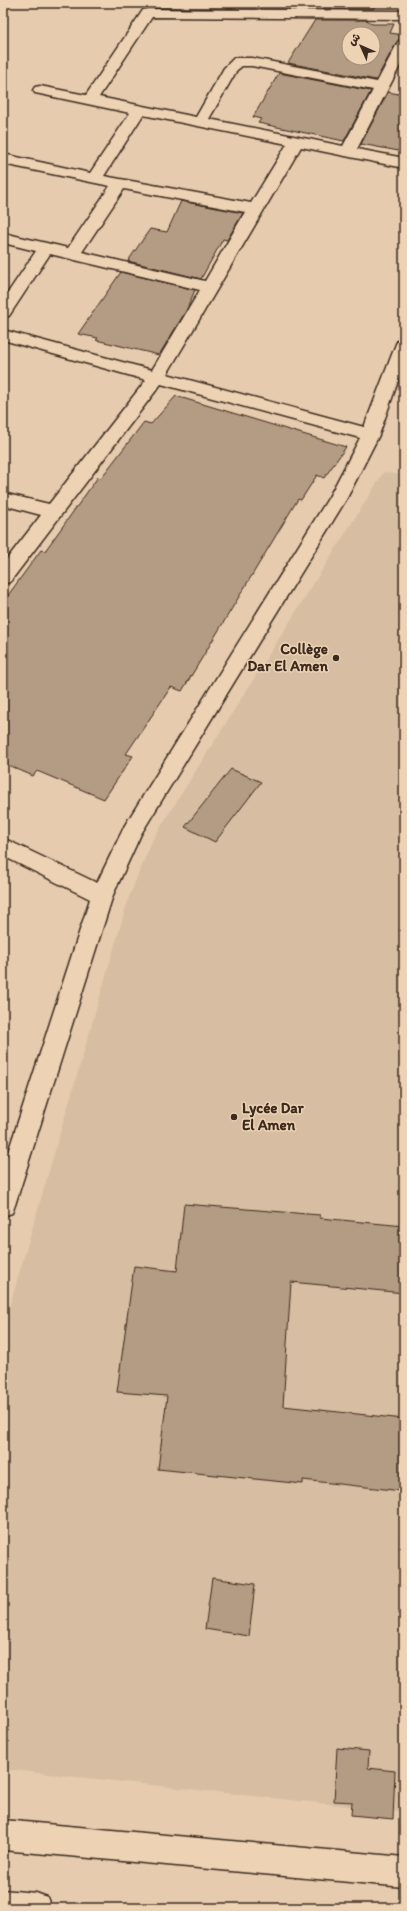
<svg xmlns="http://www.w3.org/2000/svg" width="407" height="1911" font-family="Itim,'Playpen Sans Arabic',sans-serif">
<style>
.built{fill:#d7bda1}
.building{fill:#b49b83;stroke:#3b2a1e;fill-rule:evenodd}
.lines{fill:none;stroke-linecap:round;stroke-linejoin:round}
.street-casing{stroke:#3b2a1e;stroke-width:3}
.secondary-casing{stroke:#3b2a1e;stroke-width:3}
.street{fill:#edd2b4;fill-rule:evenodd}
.secondary{fill:#edd2b4;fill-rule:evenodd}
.poi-dot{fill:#3b2a1e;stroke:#edd2b4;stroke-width:1.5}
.labels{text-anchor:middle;stroke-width:3;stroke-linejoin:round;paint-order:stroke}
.poi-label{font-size:15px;font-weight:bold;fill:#3b2a1e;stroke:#edd2b4;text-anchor:end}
</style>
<rect width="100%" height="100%" fill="#e6cbae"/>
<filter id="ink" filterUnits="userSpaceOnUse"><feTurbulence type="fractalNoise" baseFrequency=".025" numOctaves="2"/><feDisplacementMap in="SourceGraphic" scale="8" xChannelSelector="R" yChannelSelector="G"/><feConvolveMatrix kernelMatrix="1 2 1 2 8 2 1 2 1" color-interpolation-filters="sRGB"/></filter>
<g filter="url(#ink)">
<path class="built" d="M384,472l20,4v1336l-401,-43v-440l126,-432 24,-58z"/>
<path class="building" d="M325,3h52l-4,6h-51z
M315,20h52l5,4h22l-4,9 13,2 -7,8 -20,37 -88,-17zM349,34h24v24h-24z
M279,73l92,18 -27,50 -86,-18 3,-4 -8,-2z
M388,92l16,3v57l-43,-8z
M181,201l62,12 -16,27 -4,-1 -22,40 -73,-18 22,-32 17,3z
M121,272l74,18 -9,21 -27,44 -63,-15 2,-2 -20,-4z
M176,396l170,51 -22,31 -7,-3 -16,25 -3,-1 -116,192 -11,-4 -45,67 7,2 -29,43 -67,-28 -4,5 -30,-13v-161l38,-52 4,1 53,-74 3,1 43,-56 7,2z
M231,769l30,13 -46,60 -30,-15z
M184,1204l136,11v3l84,8v67l-113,-11 -8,124 121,13 -2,72 -99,-11v4l-145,-15 9,-73 -50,-4 17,-126 43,5z
M212,1578l43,6 -6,52 -44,-7z
M337,1748l32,3 -1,17 27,3 -2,48 -42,-4 1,-13 -18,-1z"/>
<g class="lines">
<defs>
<path id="street" d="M148,9l256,2v8l-252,-2 -53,80 97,20 28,-49 10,-10h18l125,24 20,-38 2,-3 5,-1v18l-47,91 47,9v10l-103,-21 -134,227 197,53 32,-83 2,-4 6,-1v25l-25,71 -32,63 -206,336 -28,61 -98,310 -3,8 -9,3v-48l87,-269 -87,-43v-18l94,45 28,-58 204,-328 31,-59 -199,-54 -151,198 -7,2v-20l38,-49 -38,-10v-12l46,11 97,-124 -143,-40v-10l149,40 48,-80 -150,-36 -41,62 -6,1v-17l33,-49 -33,-8v-10l65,15 42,-62 -107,-22v-10l87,19 40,-60 -90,-19 -5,-1 -2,-3 2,-3 5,-1 46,9 57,-85zM242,66h10l121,24 -30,56 -134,-27 28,-49zM143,115l144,29 -36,59 -147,-27zM124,189l121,23 -40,69 -123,-29z
M3,1820l401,37v30l-401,-37z"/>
<path id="secondary" d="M3,1890l33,3 11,4 4,11h-48z"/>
</defs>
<use href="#street" class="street-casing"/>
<use href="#secondary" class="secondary-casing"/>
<use href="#street" class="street"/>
<use href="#secondary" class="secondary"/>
</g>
</g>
<g class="poi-dot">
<circle cx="336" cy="658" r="4"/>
<circle cx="234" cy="1117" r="4"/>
</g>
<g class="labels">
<g class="poi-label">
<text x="328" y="654">Collège<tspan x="328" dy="17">Dar El Amen</tspan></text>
<text x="242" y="1113" text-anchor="start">Lycée Dar<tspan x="242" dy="17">El Amen</tspan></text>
</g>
</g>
<rect width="407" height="1911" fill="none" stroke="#edd2b4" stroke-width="16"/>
<rect x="8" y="8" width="391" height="1895" fill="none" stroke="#3b2a1e" stroke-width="1.5" filter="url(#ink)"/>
<g transform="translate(361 46) rotate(315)"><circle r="19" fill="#edd2b4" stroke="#a68f78"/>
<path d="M0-3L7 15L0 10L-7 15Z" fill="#3b2a1e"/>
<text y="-6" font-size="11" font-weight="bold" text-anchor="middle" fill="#3b2a1e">ش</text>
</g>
</svg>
